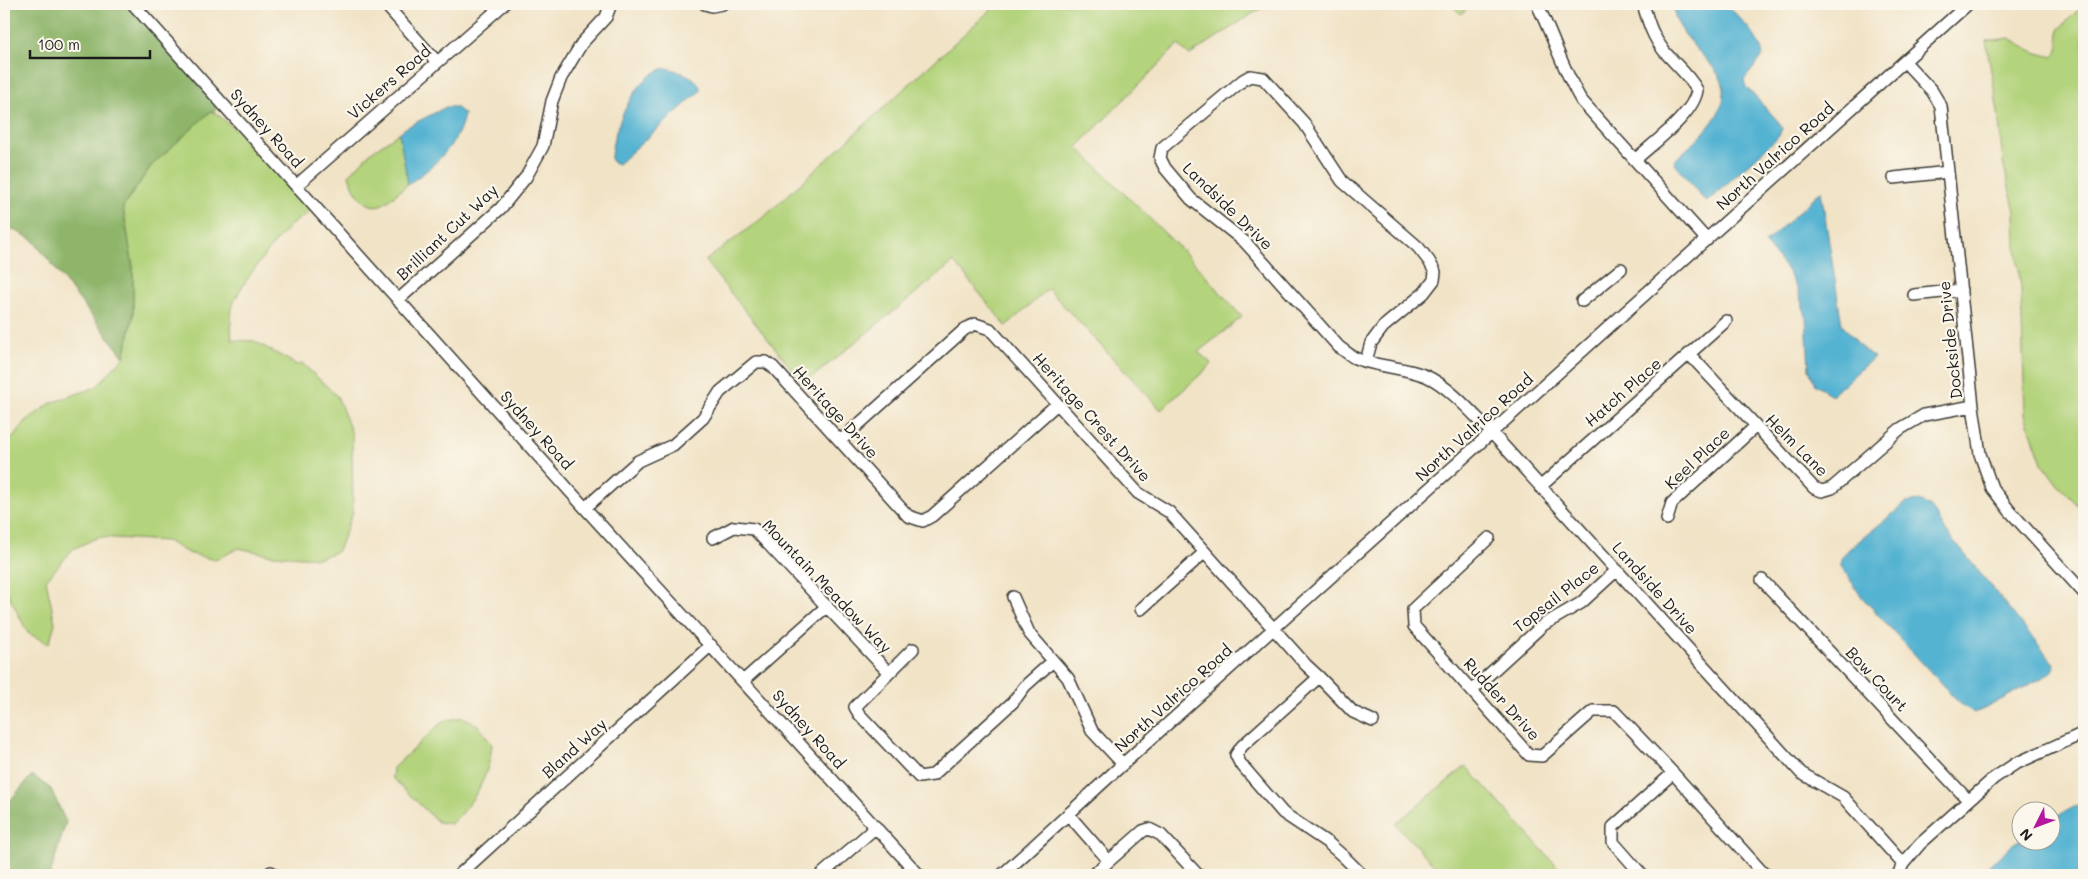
<svg xmlns="http://www.w3.org/2000/svg" width="2088" height="879" font-family="Mali,sans-serif">
<style>
.green{fill:#b3d37b;stroke:#68784c}
.forest{fill:#8eb56b;stroke:#556844}
.water{fill:#54b3d2;stroke:#386877}
.lines{fill:none;stroke-linecap:round;stroke-linejoin:round}
.minor-casing{stroke:#3c3a36;stroke-width:14}
.minor{stroke:#fff;stroke-width:11}
.labels{text-anchor:middle;stroke-width:4.5;stroke-linejoin:round;paint-order:stroke}
.street-label{font-size:16px;fill:#1c1c1c;stroke:#fbf7ec}
</style>
<rect width="100%" height="100%" fill="#fbf7ec"/>
<filter id="ink" filterUnits="userSpaceOnUse"><feTurbulence type="fractalNoise" baseFrequency=".02" numOctaves="2"/><feDisplacementMap in="SourceGraphic" scale="10" xChannelSelector="R" yChannelSelector="G"/><feConvolveMatrix kernelMatrix="1 2 1 2 8 2 1 2 1" color-interpolation-filters="sRGB"/></filter>
<filter id="wash" filterUnits="userSpaceOnUse"><feTurbulence type="fractalNoise" baseFrequency=".0096" numOctaves="4" result="noise"/><feDisplacementMap in="SourceGraphic" scale="20" xChannelSelector="R" yChannelSelector="G"/><feGaussianBlur stdDeviation="1.12" result="paint"/><feColorMatrix in="noise" values="0 0 0 0 0 0 0 0 0 0 0 0 0 0 0 0 0 1.4 0 .05"/><feComposite in="paint" operator="in"/></filter>
<g filter="url(#wash)">
<rect width="100%" height="100%" fill="#f1e3c6"/>
<path class="green" d="M997,4h270l-77,51 -12,-10 -101,102 113,111 52,59 -44,35 14,12 -51,46 -113,-121 -42,37 -52,-64 -150,122 -99,-123 60,-45z
M1450,4h22l-11,10z
M2084,4v507l-26,-26 -16,-22 -17,-48 -4,-127 -5,-40 -1,-37 -12,-48 -5,-51 -12,-71 24,-3 24,14 19,5 5,-7 1,-21z
M212,110c26,22 65,51 80,82l2,-2 17,19c-7,9 -14,10 -21,17 -14,14 -52,61 -57,79 -3,10 -2,24 -1,35l22,1 43,24 6,-1 34,32 15,38 1,78 -15,39 -19,7 -48,-3 -32,-7 -24,12 -27,-7 -21,-12 -69,-4 -25,12 -27,31 9,43 -6,21 -21,-11 -20,-39 -4,1v-146l22,-28 25,-18 45,-16 28,-30 9,-40v-50l-10,-60 28,-41z
M399,133l9,51c-8,6 -16,15 -25,20 -17,9 -31,-16 -34,-29l22,-23z
M463,717l15,8 14,20c-4,34 -17,55 -41,79l-13,-2 -46,-44 1,-10 50,-47z
M1466,766l99,109h-121l-49,-51z"/>
<path class="forest" d="M4,4h123l90,101 -3,8 -3,-2 -60,55 -28,41 10,60v50l-9,40 -92,-118 -28,-14z
M32,775l19,14 15,33 -16,53h-46v-67z"/>
<path class="water" d="M1689,4h36c12,10 37,36 38,52l-19,24 2,7 32,34 4,7 -3,8 -71,65h-3l-30,-37 1,-5c20,-19 64,-53 42,-85 -10,-15 -25,-26 -34,-41 -5,-8 -11,-15 -9,-24z
M667,68c10,3 35,9 33,23l-82,73 -7,-3c-1,-28 25,-89 56,-93z
M446,107h9l9,7c-4,29 -32,55 -56,70l-9,-51 8,-6z
M1821,191l21,134 22,25 10,7 -42,38 -17,-10 -6,-16 -3,-53 -8,-25 -11,-21 -22,-27z
M1919,501l12,6 14,23 110,135 -1,4 -3,4 -67,36 -10,4 -16,-11 -97,-106 -20,-30v-7l8,-10 57,-46z
M2084,802v73h-107l43,-36v3h30l1,-23z"/>
</g>
<g filter="url(#ink)">
<g class="lines">
<defs>
<path id="minor" d="M133,4l452,504 334,367
M385,4l52,58
M705,4l7,2 10,-2
M1537,4c16,32 26,66 44,96l126,140
M1905,62l27,29 9,15 32,300 7,48 12,34 17,22 75,83
M1635,160c18,-17 59,-46 62,-70 -8,-15 -22,-26 -33,-39 -12,-15 -16,-30 -21,-47
M1894,178l54,-6
M296,186l208,-182
M1914,295l47,-5
M398,300l103,-92 25,-31 17,-31 9,-45 9,-23 21,-35 24,-26 5,-13
M1582,301l39,-32
M1690,355l124,133 8,3 10,-3 68,-59 24,-14 49,-9
M1366,361l5,-18 12,-16 41,-34 10,-13 1,-8 -6,-11 -11,-14 -76,-66 -38,-58 -41,-45 -13,-2 -7,4 -81,68 -2,10 5,10 26,31 54,43 94,105c5,3 10,8 16,11 22,9 49,9 71,18 23,10 48,39 65,56l310,341 42,24 60,67
M840,441l125,-112 10,-5 15,5 148,164 31,19 137,153 13,12 34,35 20,9
M1540,487l186,-166
M585,508l53,-47 35,-16 30,-27 17,-26 36,-30h10l7,5 135,149 15,5 9,-5 125,-112
M1667,519l5,-16 84,-77
M713,538l21,-11 20,2 135,144
M1489,538l-76,71 1,17 115,129 13,1 51,-45h21l59,62 90,100 4,2
M1762,580l206,220
M1013,597l16,36 39,45 24,53 31,33
M1141,609l64,-57
M913,649l-58,58 4,7 60,63 14,-2 80,-73 12,-16 28,-25
M1319,677l-77,69 -6,9 4,8 43,50 45,30 16,14 18,18
M743,681l84,-75
M1472,690l71,-65 38,-22 36,-33
M1068,814l41,47
M268,875l3,-3
M459,875l252,-230
M821,875l55,-48
M1002,875l121,-111 845,-760
M1093,875l50,-44 6,-2 12,6 37,40
M1642,875l-29,-33v-15l60,-54
M1898,875l5,-11 17,-20 74,-66 21,-14 69,-31"/>
</defs>
<use href="#minor" class="minor-casing"/>
<use href="#minor" class="minor"/>
</g>
</g>
<g class="labels">
<g class="street-label">
<text transform="translate(389 82) rotate(-41)" y="6">Vickers Road</text>
<text transform="translate(267 128) rotate(48)" y="6">Sydney Road</text>
<text transform="translate(1775 156) rotate(-42)" y="6">North Valrico Road</text>
<text transform="translate(1228 206) rotate(44)" y="6">Landside Drive</text>
<text transform="translate(447 232) rotate(-43)" y="6">Brilliant Cut Way</text>
<text transform="translate(1950 340) rotate(-96)" y="6">Dockside Drive</text>
<text transform="translate(1623 392) rotate(-41)" y="6">Hatch Place</text>
<text transform="translate(836 412) rotate(48)" y="6">Heritage Drive</text>
<text transform="translate(1092 417) rotate(48)" y="6">Heritage Crest Drive</text>
<text transform="translate(1474 427) rotate(-42)" y="6">North Valrico Road</text>
<text transform="translate(537 430) rotate(48)" y="6">Sydney Road</text>
<text transform="translate(1797 445) rotate(45)" y="6">Helm Lane</text>
<text transform="translate(1697 458) rotate(-43)" y="6">Keel Place</text>
<text transform="translate(827 586) rotate(46)" y="6">Mountain Meadow Way</text>
<text transform="translate(1655 588) rotate(48)" y="6">Landside Drive</text>
<text transform="translate(1556 597) rotate(-38)" y="6">Topsail Place</text>
<text transform="translate(1877 679) rotate(47)" y="6">Bow Court</text>
<text transform="translate(1173 698) rotate(-42)" y="6">North Valrico Road</text>
<text transform="translate(1502 699) rotate(48)" y="6">Rudder Drive</text>
<text transform="translate(809 729) rotate(48)" y="6">Sydney Road</text>
<text transform="translate(574 748) rotate(-42)" y="6">Bland Way</text>
</g>
</g>
<rect width="2088" height="879" fill="none" stroke="#fbf7ec" stroke-width="20"/>
<g transform="translate(2036 826) rotate(228)"><circle r="24" fill="#fbf7ec" stroke="#a29f99"/>
<path d="M0-4L9 19L0 12L-9 19Z" fill="#b5179e"/>
<text y="-8" font-size="14" font-weight="bold" text-anchor="middle" fill="#1c1c1c">N</text>
</g>
<path d="M30 50v8h120v-8" fill="none" stroke="#1c1c1c" stroke-width="2.5"/>
<text x="38" y="50" font-size="15" fill="#1c1c1c" stroke="#fbf7ec" stroke-width="4" paint-order="stroke">100 m</text>
</svg>
